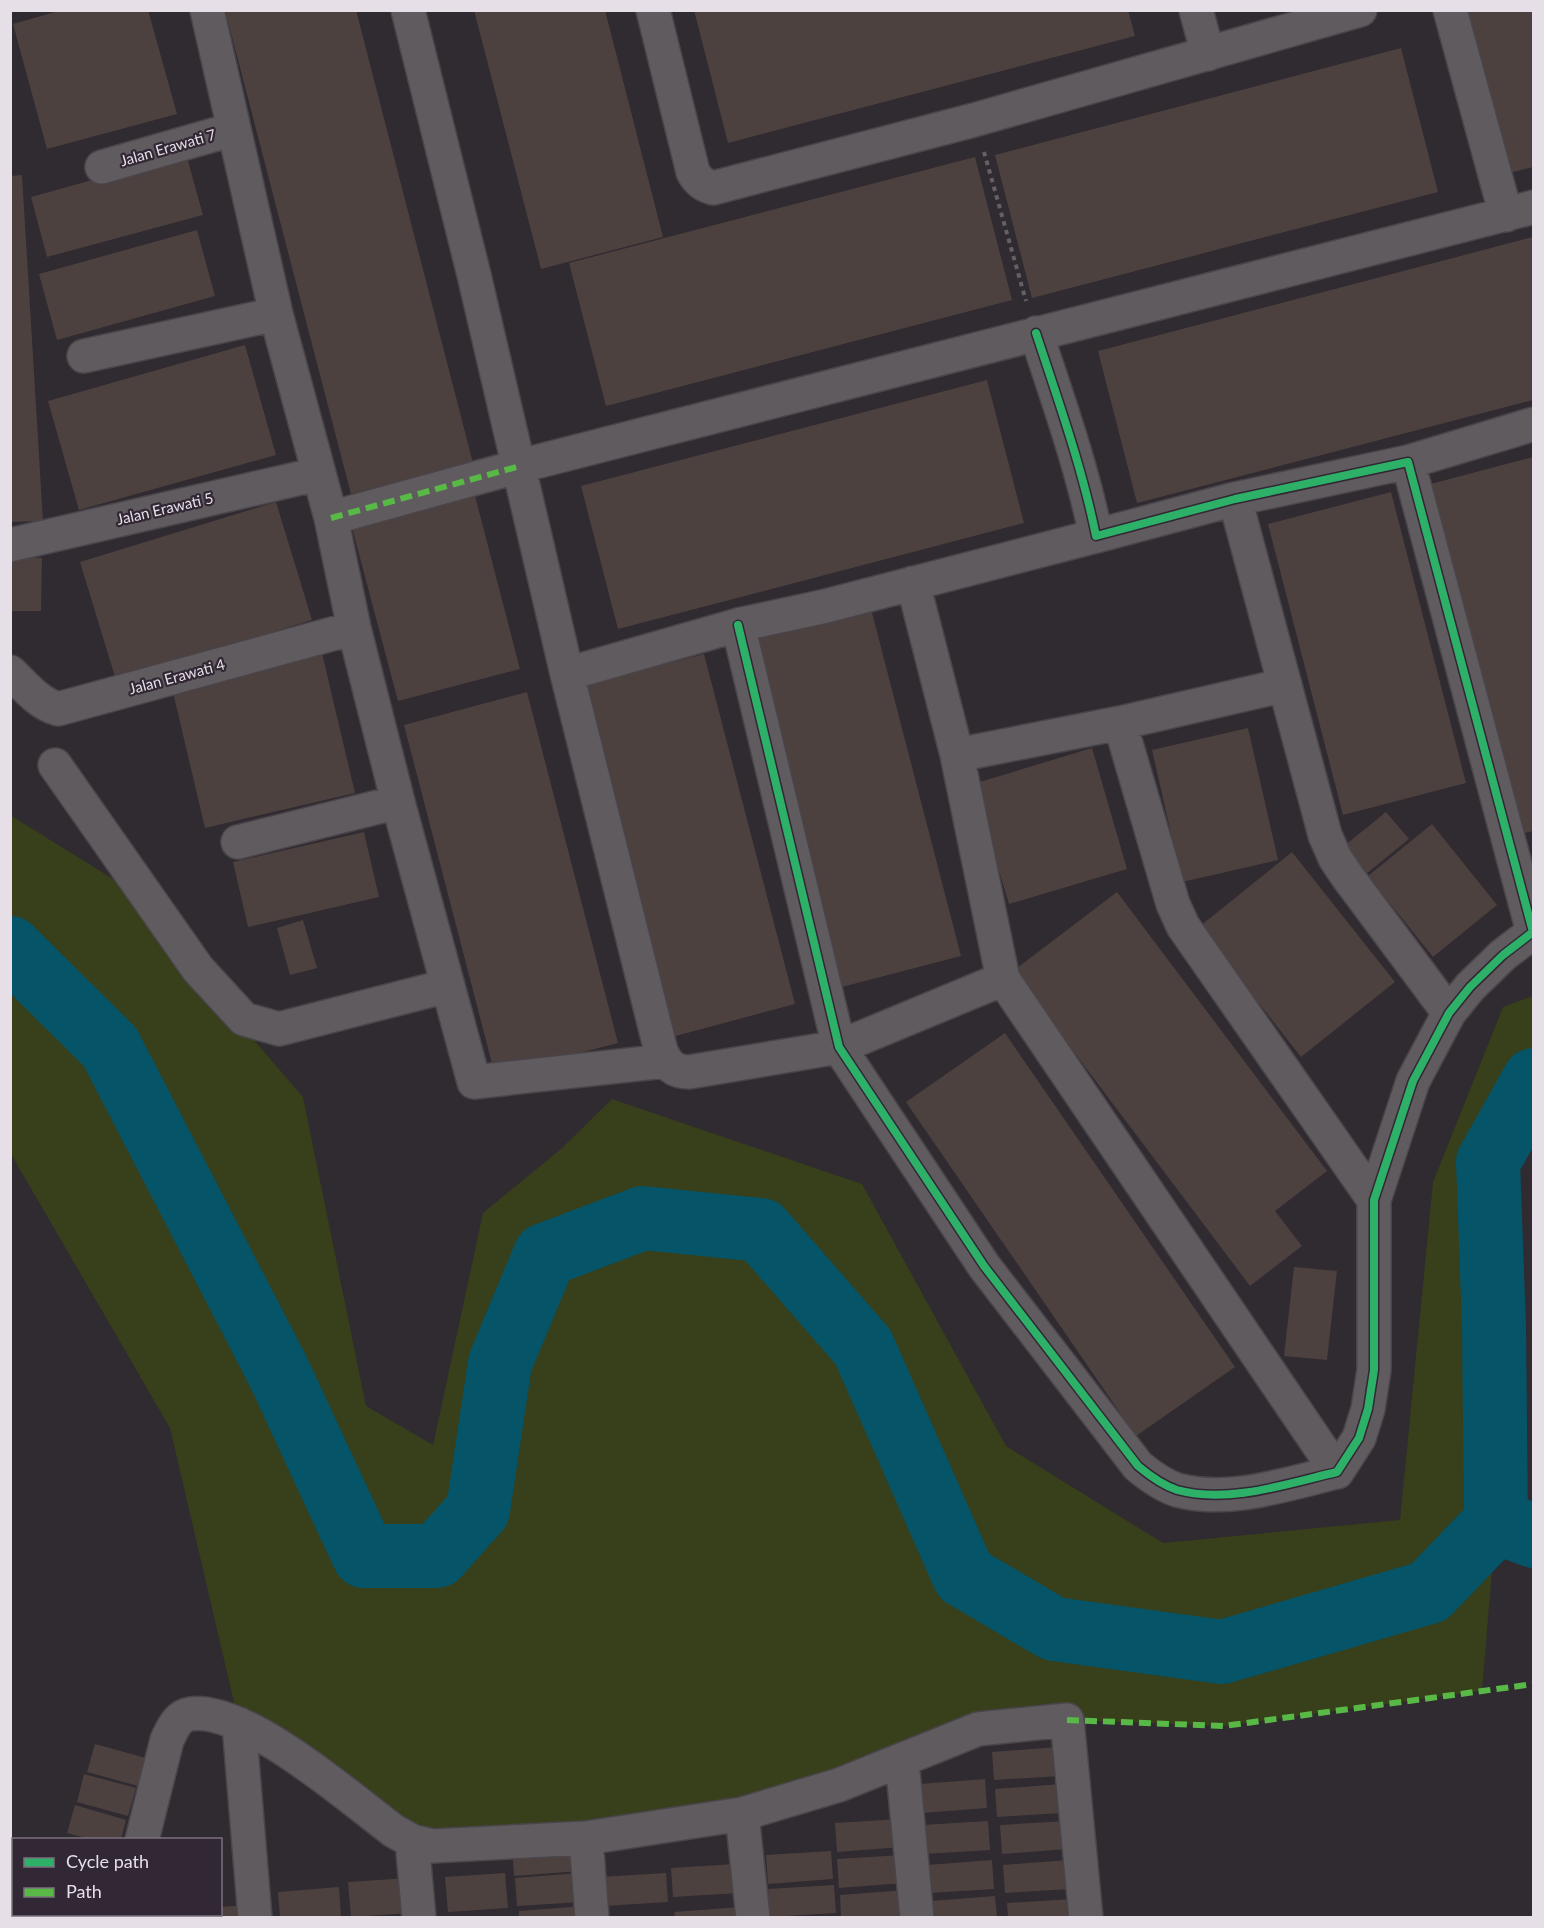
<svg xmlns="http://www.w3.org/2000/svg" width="1544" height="1928" font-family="Lato,sans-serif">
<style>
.green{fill:#373f1b}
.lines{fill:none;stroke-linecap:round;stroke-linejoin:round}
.river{stroke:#065467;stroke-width:64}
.building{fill:#4c413e}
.minor-casing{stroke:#49454a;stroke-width:36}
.path{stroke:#656066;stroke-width:4;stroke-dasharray:4.5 4.5;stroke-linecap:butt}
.minor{stroke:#5f5b5f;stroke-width:33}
.quiet{stroke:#58b947;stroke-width:6;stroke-dasharray:12 6;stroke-linecap:butt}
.cycleway-casing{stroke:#322734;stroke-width:11}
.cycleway{stroke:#2db169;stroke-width:8}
.labels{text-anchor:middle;stroke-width:4.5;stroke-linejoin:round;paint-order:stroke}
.street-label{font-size:15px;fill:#e7dfe8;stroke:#322734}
</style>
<rect width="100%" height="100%" fill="#302a31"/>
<path class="green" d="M10,815l108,67 185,215 63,309 67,39 50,-232 79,-65 50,-49 250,85 144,262 157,97 237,-23 33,-338 70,-175 30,-11v84l-45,82 16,166 -8,194 -14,169 -258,35 -157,-6 -228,65 -409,60 -191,-121 -69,-296 -159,-274z"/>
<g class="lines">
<path class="river" d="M10,948l100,99 168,324 86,185h73l41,-46 22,-147 45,-108 98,-37 118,12 102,117 101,229 90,53 168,23 207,-60 67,-70 38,14
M1496,1522l-2,-195 -6,-165 46,-82"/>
</g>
<path class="building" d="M62,10h86l29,104 -130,35 -34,-125z
M225,10h131l117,453 -122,31z
M474,10h131l58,227 -122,32z
M694,10h434l7,26 -407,107z
M1467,10h66v157l-24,6z
M1401,48l37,144 -406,106 -37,-143z
M186,154l17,61 -156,42 -16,-60z
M975,157l37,143 -406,106 -37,-143z
M22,175l21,346 -33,1v-346z
M197,230l18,66 -158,44 -18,-66z
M1533,237v163l-396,103 -39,-152z
M245,345l31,110 -197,55 -31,-109z
M987,380l37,143 -406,106 -37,-143z
M1533,457v374l-16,4 -90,-350z
M473,488l47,181 -122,32 -48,-181z
M1391,492l75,291 -123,32 -75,-291z
M276,502l36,118 -196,60 -36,-118z
M10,557l32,1 -1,53h-31z
M870,605l91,351 -123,32 -90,-351z
M322,653l33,140 -150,35 -33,-140z
M704,654l91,350 -123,33 -91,-351z
M527,692l91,351 -123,32 -91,-350z
M1248,728l30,132 -96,22 -30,-132z
M1092,748l35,121 -118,35 -36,-120z
M1386,812l23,27 -43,35 -22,-28z
M1432,824l65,81 -64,52 -65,-81z
M364,832l15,65 -131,30 -15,-65z
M1292,852l103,130 -94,75 -102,-130z
M1117,892l210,279 -52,40 27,35 -52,40 -237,-315z
M303,920l14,48 -27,7 -13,-47z
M1005,1033l230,334 -99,69 -230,-334z
M1294,1267l43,4 -10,89 -43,-4z
M95,1744l51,14 -8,28 -51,-14z
M1058,1747l2,29 -66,4 -2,-28z
M84,1774l52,14 -8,28 -51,-14z
M985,1779l2,29 -65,5 -2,-29z
M1061,1784l2,29 -66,4 -2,-28z
M75,1805l51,15 -5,19h-31l-23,-6z
M900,1819l2,28 -65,5 -2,-29z
M988,1821l2,29 -66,4 -2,-29z
M1066,1821l2,28 -66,5 -2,-29z
M578,1842l2,29 -66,5 -2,-29z
M831,1851l2,28 -65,5 -2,-29z
M902,1855l2,28 -65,5 -2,-29z
M992,1860l2,29 -65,4 -2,-28z
M1068,1860l2,29 -65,4 -2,-28z
M736,1864l2,29 -65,4 -2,-29z
M505,1873l3,35 -60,4 -3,-35z
M580,1873l2,29 -65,4 -2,-28z
M666,1873l2,29 -65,4 -2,-29z
M409,1878l2,35 -60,4 -3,-35z
M834,1885l2,28 -66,4 -2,-28z
M339,1887l2,30h-61l-2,-25z
M905,1890l2,27h-66l-1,-22z
M995,1896l2,21h-66l-1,-16z
M1073,1899l1,18h-66l-1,-14z
M249,1905l1,12h-60v-3h30v-7z
M584,1906l1,11h-66v-6z
M740,1907l1,10h-66l-1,-5z
M126,1914h61v3h-61z"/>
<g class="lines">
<defs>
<path id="minor" d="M207,10l69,304 55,204 23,110 44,174 76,280 191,-21
M408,10l66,265 93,399 94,377c6,14 13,21 28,21l150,-25 164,-68
M653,10l40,162c5,9 10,13 20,16l261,-68 386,-110
M1196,10l12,44
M1450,10l56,205
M102,167l132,-38
M84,356l192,-42
M1408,462l126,-38
M1235,499l90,336 10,23 12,18 102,137
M331,518l189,-52 1014,-259
M10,545l308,-71
M913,583l44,172 46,224 334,493
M738,625l101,422 145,219 154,200c12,10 24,19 39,24 52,14 109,-6 160,-18l22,-34 9,-29 6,-39v-170l39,-119 36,-68 21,-26 33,-32 30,-23 -125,-470 -173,37 -139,37c-14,-69 -38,-136 -60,-203
M10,672c15,14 28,31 48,37l296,-81
M567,674l171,-49 88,-19 270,-70
M1120,723l53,181 10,22 191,274
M957,755l163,-32 165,-38
M55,765l143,204 46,50 35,10 168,-43
M238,842l160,-40
M239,1724l16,194
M902,1761l15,157
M742,1814l11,104
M586,1838l6,80
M142,1840l25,-100c5,-10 10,-24 23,-26 54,-9 161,85 204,117l18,10 20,5 154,-8 156,-24 97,-29 139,-56 89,-9 19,198
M412,1841l7,77
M123,1918l1,-4"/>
</defs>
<use href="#minor" class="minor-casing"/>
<path class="path" d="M984,152l42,149"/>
<use href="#minor" class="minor"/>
<path class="quiet" d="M331,518l189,-52
M1067,1720l157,6 310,-42"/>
<defs>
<path id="cycleway" d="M738,625l101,422 145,219 154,200c12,10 24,19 39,24 52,14 109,-6 160,-18l22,-34 9,-29 6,-39v-170l39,-119 36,-68 21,-26 33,-32 30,-23 -125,-470 -173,37 -139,37c-14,-69 -38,-136 -60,-203"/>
</defs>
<use href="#cycleway" class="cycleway-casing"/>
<use href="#cycleway" class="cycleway"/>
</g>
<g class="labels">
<g class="street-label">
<text transform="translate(168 148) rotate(-16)" y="5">Jalan Erawati 7</text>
<text transform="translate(165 509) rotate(-13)" y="5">Jalan Erawati 5</text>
<text transform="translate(177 677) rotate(-15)" y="5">Jalan Erawati 4</text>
</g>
</g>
<rect width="1544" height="1928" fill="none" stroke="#e7dfe8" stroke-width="24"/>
<rect x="12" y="1838" width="210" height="78" fill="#322734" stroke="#7a717c" stroke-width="1.5"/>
<rect x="24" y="1858" width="30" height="9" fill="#2db169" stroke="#7a717c" stroke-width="1.5"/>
<text x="66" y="1868" font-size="18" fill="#e7dfe8">Cycle path</text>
<rect x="24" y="1888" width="30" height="9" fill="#58b947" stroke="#7a717c" stroke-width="1.5"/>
<text x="66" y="1898" font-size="18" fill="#e7dfe8">Path</text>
</svg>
